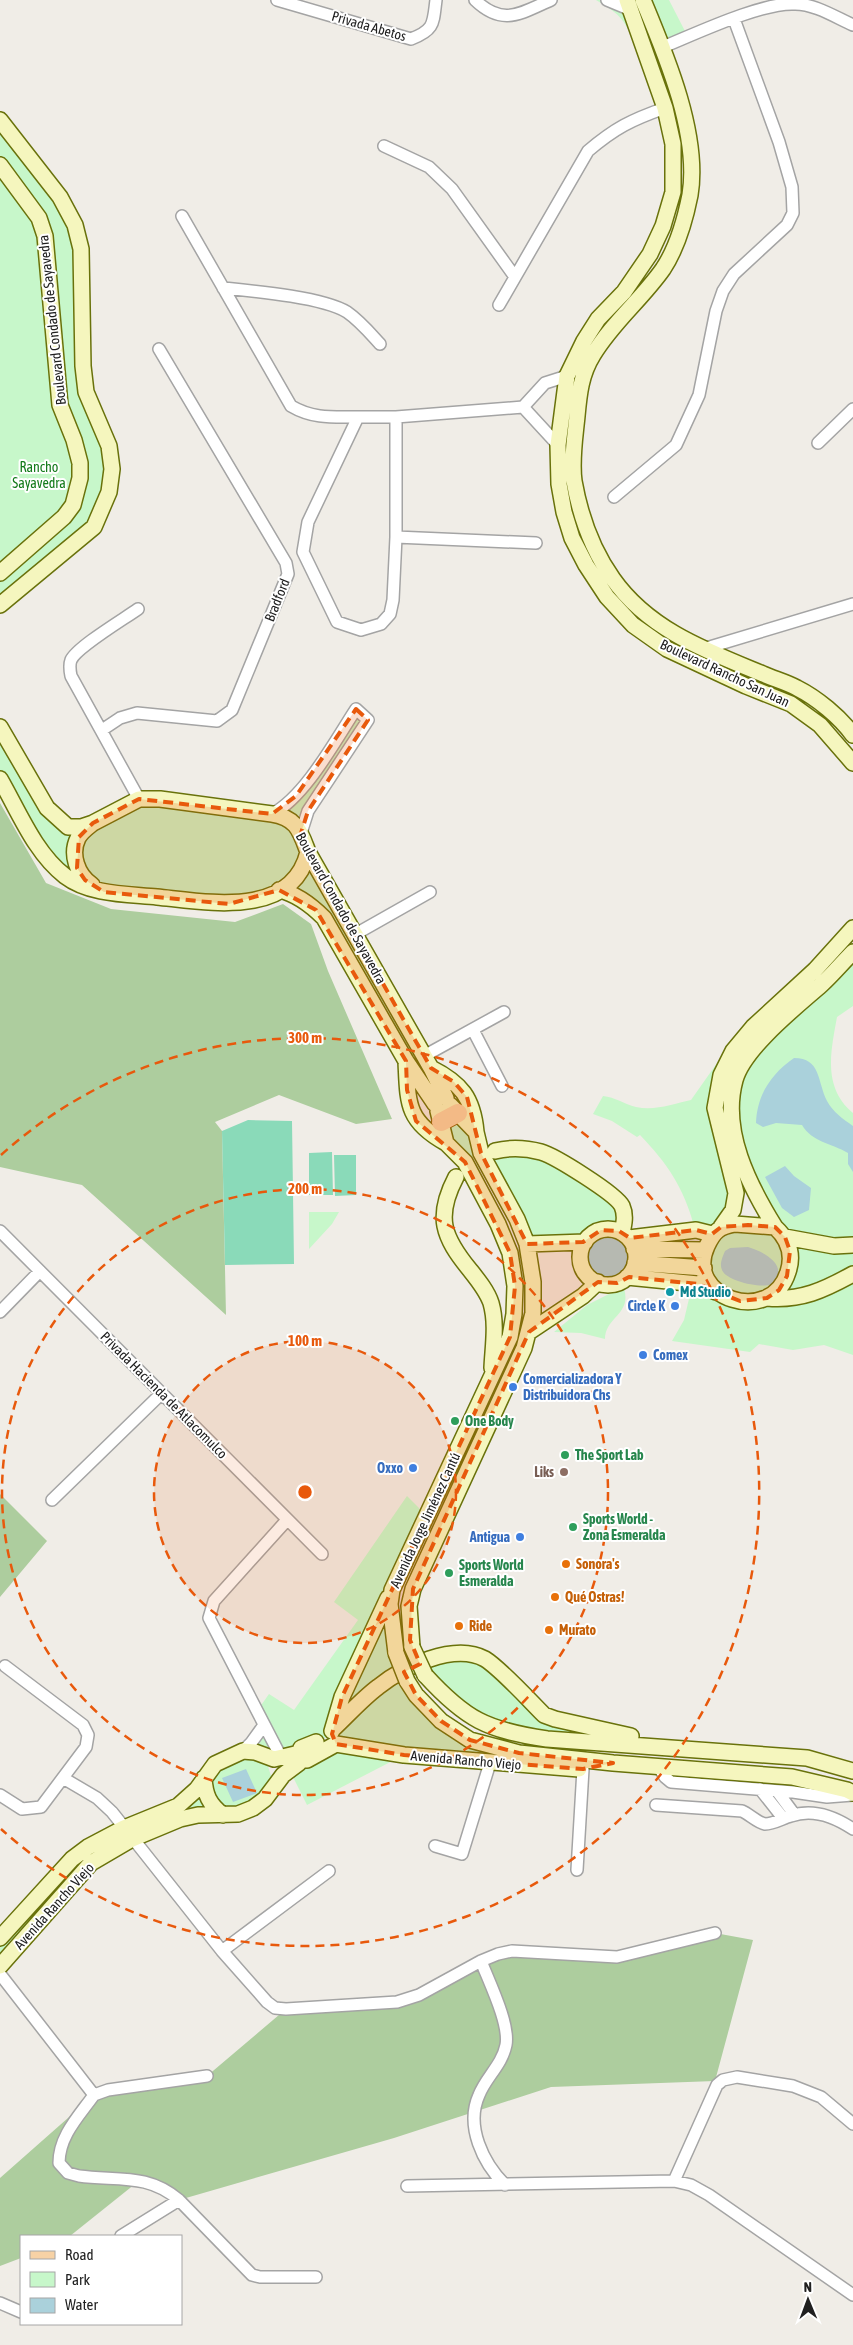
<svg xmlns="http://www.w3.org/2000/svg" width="853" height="2345" font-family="'Asap Condensed',sans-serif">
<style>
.forest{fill:#adcd9e}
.park{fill:#c7f7ca}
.pitch{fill:#8adab9}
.water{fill:#aad1db}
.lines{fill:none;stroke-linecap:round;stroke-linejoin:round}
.street-casing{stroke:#a4a4a4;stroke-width:14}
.secondary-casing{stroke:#69720b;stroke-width:18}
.primary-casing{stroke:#936209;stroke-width:20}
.street{stroke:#fff;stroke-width:11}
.secondary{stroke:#f5f6be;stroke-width:15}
.primary{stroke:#f7d2a5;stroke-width:18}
.secondary-bridge-casing{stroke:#69720b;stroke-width:18;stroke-linecap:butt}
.secondary-bridge{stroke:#f5f6be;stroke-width:15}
.marked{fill:#e8590c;fill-opacity:0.2;stroke:#e8590c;stroke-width:4;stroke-dasharray:10 6;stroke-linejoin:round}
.ring{fill:none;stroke:#e8590c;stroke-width:2.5;stroke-dasharray:9 6}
.culture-dot{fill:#0f9aa8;stroke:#fff;stroke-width:2}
.shop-dot{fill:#3f7fe0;stroke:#fff;stroke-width:2}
.leisure-dot{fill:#2e9e5b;stroke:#fff;stroke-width:2}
.education-dot{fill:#8d6e63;stroke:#fff;stroke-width:2}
.food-dot{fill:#e8710a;stroke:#fff;stroke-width:2}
.labels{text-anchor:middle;stroke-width:4;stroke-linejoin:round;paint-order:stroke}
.street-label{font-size:14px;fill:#202020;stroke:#fff}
.park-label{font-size:14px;fill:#127a19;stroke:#fff}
.culture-label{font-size:14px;font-weight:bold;fill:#0d838f;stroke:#fff;text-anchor:start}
.shop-label{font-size:14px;font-weight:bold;fill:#366cbe;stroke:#fff;text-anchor:end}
.leisure-label{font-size:14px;font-weight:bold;fill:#27864d;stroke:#fff;text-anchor:start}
.education-label{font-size:14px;font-weight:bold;fill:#785e54;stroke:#fff;text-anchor:end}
.food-label{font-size:14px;font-weight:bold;fill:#c56008;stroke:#fff;text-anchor:start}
.centre{fill:#e8590c;stroke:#fff;stroke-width:2.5}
.ring-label{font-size:15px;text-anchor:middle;font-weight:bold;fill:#e8590c;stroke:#fff;stroke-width:4;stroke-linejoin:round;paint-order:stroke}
</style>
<rect width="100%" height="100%" fill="#f0ede7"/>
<path class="forest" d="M0,803l46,80 65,26 124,13 48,-18 28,20 17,47 64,148 -36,5 -77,-29 -64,27 7,9 4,184 -144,-130 -82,-18z
M0,1494l47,47 -47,56z
M715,1933l38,7 -38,141 -164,6 -157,51 -215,62 -39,-20 -70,56h-49v22l-21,8v-88l94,-83 113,-19 79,-67 111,-7 101,-48 100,3z"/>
<path class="park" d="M596,0h73l19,37 -42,18h-7c-14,-32 -12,-37 -43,-55z
M0,120l75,105 8,141 26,80 -6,63 -103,96z
M356,709l12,11 -67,113 130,235 1,32 -108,-181 -37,-27 -34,9 -149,-9 -37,-15 -67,-98v-52l68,100 67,-27 147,9z
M853,952v54l-16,11c-6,34 -15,70 16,96v242l-29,-10 -31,5 -34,-6 -9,8 -78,-11 12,-21 8,-34 15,-6 5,-46 -18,-8c-10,-38 -27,-63 -54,-91l-3,2 -25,-16 -19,-7 10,-18c12,1 21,8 33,11 19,4 37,-3 55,-7l38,-54 4,5 -18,56 21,86 -15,33 54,1 -21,-35 -23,-82 21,-58z
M458,1113l23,40 -16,9 -22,-29z
M525,1149l86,46 14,24 -3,14 -12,-4 -9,1 -15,9 -59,5 -35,-69 3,-24z
M309,1212h30l-7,12 -23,25z
M621,1281c16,33 -16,34 -16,58l-24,-6 -27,-1 33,-27 26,-13 4,-9z
M407,1496l20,20 -35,74 15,91 63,59 143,23 -30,6 -179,-14 -97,50 -18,-36 47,-25 -5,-9 -15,7 -51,15 9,28 -36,29 -40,1 -107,48 -91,103v-28l60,-68 118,-64 26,-28 39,-27 21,-26 -7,-14 12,-17 25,16 64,-90 -24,-18z
M472,1655l72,60 27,8 116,25 -194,-20 -68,-53 8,-18z"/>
<path class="pitch" d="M248,1120l44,1 2,143 -69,1 -3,-134z
M332,1152l1,43h-24v-42z
M334,1155h22v40l-21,1z"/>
<path class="water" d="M794,1058c27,0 23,23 33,43 6,11 16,18 26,25v46l-5,-8v-11c-17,-10 -36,-11 -46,-28l-26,-2 -13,4 -7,-4c1,-28 15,-49 38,-65z
M785,1166l9,10 17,12 -2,22 -15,7 -12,-9 -17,-31z
M580 1257a27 27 0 1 1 54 0a27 27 0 1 1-54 0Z
M748,1247c15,4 44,20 23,37 -9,5 -45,-3 -49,-14 -3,-6 1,-14 3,-19l5,-3z
M246,1769l11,24 -24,9 -11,-24z"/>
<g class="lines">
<defs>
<path id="street" d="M277,0l134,39c24,-9 22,-16 25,-39
M475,0c28,27 46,13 76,0
M607,0l24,10
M663,47c32,-13 99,-45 132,-43 20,0 40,13 58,21
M384,146l45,21 23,22 63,88
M182,216l109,190c22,13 42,11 67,11
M223,288c30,3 99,9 124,24 13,9 22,20 33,32
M499,305l89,-154c27,-23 43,-31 77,-43
M523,407l35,38
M396,417v120l-3,63 -3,14 -9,10 -20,6 -24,-8 -34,-70 5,-30 50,-105h38l127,-10 22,-24 22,-7
M818,443l35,-34
M614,497l62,-52 23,-50 17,-84 7,-20 11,-17 53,-49 6,-12 -1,-26 -13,-45 -45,-123
M396,537l140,6
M138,609c-14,10 -61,38 -67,51 -2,5 -1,11 0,16l68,123
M703,649l150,-45
M102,730l18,-12 17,-5 80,8 15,-11 56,-136 -2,-11 -127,-214
M272,814c33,-17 63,-73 84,-105l12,11 -60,91 -7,22
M354,935l76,-43
M473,1030l29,56
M424,1056l80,-44
M0,1231l322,323
M0,1312l40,-41
M52,1500l110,-107
M243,1751l8,-8 13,-18
M282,1759l-73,-141 5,-17 73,-81
M658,1766l7,11 6,5 122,10 34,5 26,-2
M63,1778l34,20 15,14 110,139 45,51 8,6 11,1 111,-7 22,-7 62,-34 17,-7 14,-3 105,6 98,-24
M760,1789l23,29
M777,1791l17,23
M0,1795l22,14 19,-2 45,-60 2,-12 -5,-10 -78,-59
M656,1805l86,6c7,3 16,12 23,13 9,0 18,-6 26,-8 22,-8 44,1 62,13
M435,1846l27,8 28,-91
M577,1870l6,-101
M222,1951l107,-80
M481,1961c8,21 29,63 25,84 -4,20 -20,32 -27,50 -14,31 4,68 26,90
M0,1974l94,121
M94,2095c-15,21 -35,41 -35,68l9,10 11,3c38,5 69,-3 100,24l73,75 8,2h56
M94,2095l14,-5 99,-14
M674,2181l43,-96 6,-5 14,-3 56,9 28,11 32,27
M407,2186l267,-5 17,4 18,10 144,100
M121,2236l58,-36
M0,2303l21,9"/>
<path id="secondary" d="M627,0l38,108 8,36v48l-10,34 -13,28 -26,38 -26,27 -14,22 -17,35 -9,69 1,39 5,28 8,26 14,27 21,32 26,28 34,24 79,37 45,18 29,21 33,38
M643,0c23,55 57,135 47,195 -5,25 -13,53 -27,74 -21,30 -51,54 -70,86 -12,19 -14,39 -16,61 -2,21 -6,44 -3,65 6,34 19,70 39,98 36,51 94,72 150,95 11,5 23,8 34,14 20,10 43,29 56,47
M0,120l60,77 15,28 6,24 2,117 3,26 23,54 3,23 -3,23 -15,35 -94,78
M0,165l39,53 6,18 15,169 14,35 6,23v15l-7,27 -9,12 -64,56
M0,727l47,81 21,19h13l12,-4 46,-24h21l112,15c25,4 28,17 36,38l123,216 15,30
M0,779c19,33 35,74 65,97 25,19 62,18 92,21 50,5 135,22 151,-45
M92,885c-15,-10 -22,-31 -14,-47 3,-6 10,-11 15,-15
M279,890c18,4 33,16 45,28l82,143 29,43
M406,1061c2,42 0,60 40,82
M431,1068c30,15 42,30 45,64
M495,1151c16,-4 31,-3 46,1 14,4 75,42 81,54 4,9 2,18 0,27
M456,1177c-21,40 -13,60 14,93 8,10 17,21 21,33 6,21 2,43 1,65
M735,1224l40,3c13,12 19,27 13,45 -17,55 -105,26 -81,-26 7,-15 12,-19 28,-22z
M721,1227l12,-17 3,-17 -21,-85 6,-33 12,-24 20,-24 62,-57 38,-42
M775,1227c-26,-42 -54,-96 -40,-147 9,-32 61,-73 86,-95 11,-10 21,-22 32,-33
M580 1257a28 28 0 1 1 56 0a28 28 0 1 1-56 0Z
M785,1237l49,9 19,-1
M629,1238l67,-8 16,4
M527,1244l58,-2
M634,1249l71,1
M635,1263l69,5
M627,1277l71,7 18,8
M767,1298c34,3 57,-8 86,-24
M529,1332l54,-36 15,-14
M412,1647l-3,-41 4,-17 111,-241 9,-35v-31l-6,-38 -10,-25 -36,-66 -5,-21 -26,-27
M396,1653l-6,-49 2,-14 118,-253 4,-23 1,-28 -5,-33 -12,-29 -33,-62 -19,-19 -8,-32
M425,1675c41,45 62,55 122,64l260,19 46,13
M407,1681l9,14 25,26 29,19 49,13 94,10 179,14 55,13 6,3
M333,1729c15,-14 29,-30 45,-42 25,-20 76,-45 107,-28 16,10 44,41 59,56l11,4 76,17
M332,1731l10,-34 46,-99
M301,1748l15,-6
M307,1760l29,-16 68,11 175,14
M204,1778c1,17 5,26 19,37
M0,1938l72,-79 16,-12 36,-19 54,-22 19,-17 18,-25 28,-13 12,1 19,7 21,-5
M0,1966l91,-103 41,-24 48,-20 18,-4 40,-1 15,-6 12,-9 18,-24 16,-12"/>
<path id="primary" d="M441,1122l17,-9"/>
</defs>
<use href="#street" class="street-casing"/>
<use href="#secondary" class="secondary-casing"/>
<use href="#primary" class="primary-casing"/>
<use href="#street" class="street"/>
<use href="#secondary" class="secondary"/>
<use href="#primary" class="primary"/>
<defs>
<path id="secondary-bridge" d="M412,1647l13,28
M396,1653l11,28"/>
</defs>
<use href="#secondary-bridge" class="secondary-bridge-casing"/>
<use href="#secondary-bridge" class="secondary-bridge"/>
</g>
<path class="marked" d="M356,709l12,11 -60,91 -7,22 7,19 123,216 23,14 13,15 14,56 46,91 56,-2 18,-12 18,1 11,7 66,-8 16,4 9,-7 27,-2 27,2 10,10 5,14 -3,25 -8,14 -12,8 -27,3 -42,-17 -69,-7 -12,6 -19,-1 -69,50 -116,257 -3,51 10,24 -16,8 12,23 25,26 29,19 49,13 94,10 -30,6 -179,-14 -68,-11 -4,-10 10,-37 168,-360 5,-51 -5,-33 -45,-91 -49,-41 -9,-31 -1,-29 -90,-151 -37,-20 -50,14 -125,-12 -19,-12 -8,-12 2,-31 14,-14 46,-24 133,15 24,-18z"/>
<circle cx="305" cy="1492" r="151" fill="#e8590c" fill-opacity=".12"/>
<g class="ring">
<circle cx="305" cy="1492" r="151"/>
<circle cx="305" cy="1492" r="303"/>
<path d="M1 1155A454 454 0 1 1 1 1829"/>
</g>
<circle class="culture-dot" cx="670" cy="1292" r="5"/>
<g class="shop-dot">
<circle cx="675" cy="1306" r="5"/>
<circle cx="643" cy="1355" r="5"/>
<circle cx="513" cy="1387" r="5"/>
<circle cx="413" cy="1468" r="5"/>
<circle cx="520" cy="1537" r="5"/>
</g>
<g class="leisure-dot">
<circle cx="455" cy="1421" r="5"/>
<circle cx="565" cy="1455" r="5"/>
<circle cx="573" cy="1527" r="5"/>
<circle cx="449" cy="1573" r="5"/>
</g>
<circle class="education-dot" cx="564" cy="1472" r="5"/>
<g class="food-dot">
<circle cx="566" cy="1564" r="5"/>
<circle cx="555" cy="1597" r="5"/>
<circle cx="459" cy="1626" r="5"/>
<circle cx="549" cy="1630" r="5"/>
</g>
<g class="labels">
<g class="street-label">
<text transform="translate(369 26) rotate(16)" y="5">Privada Abetos</text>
<text transform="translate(52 320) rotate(-96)" y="5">Boulevard Condado de Sayavedra</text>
<text transform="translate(277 600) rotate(-68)" y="5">Bradford</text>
<text transform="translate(725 673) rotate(25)" y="5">Boulevard Rancho San Juan</text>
<text transform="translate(341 908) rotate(61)" y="5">Boulevard Condado de Sayavedra</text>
<text transform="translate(164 1395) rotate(45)" y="5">Privada Hacienda de Atlacomulco</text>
<text transform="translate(425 1520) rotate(-65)" y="5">Avenida Jorge Jiménez Cantú</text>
<text transform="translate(466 1760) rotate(5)" y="5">Avenida Rancho Viejo</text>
<text transform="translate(54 1906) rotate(-48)" y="5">Avenida Rancho Viejo</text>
</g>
<g class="park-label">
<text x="39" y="472">Rancho<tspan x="39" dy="16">Sayavedra</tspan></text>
</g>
<g class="culture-label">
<text x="680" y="1297">Md Studio</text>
</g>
<g class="shop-label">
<text x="665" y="1311">Circle K</text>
<text x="653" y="1360" text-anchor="start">Comex</text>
<text x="523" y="1384" text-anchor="start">Comercializadora Y<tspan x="523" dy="16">Distribuidora Chs</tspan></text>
<text x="403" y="1473">Oxxo</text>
<text x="510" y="1542">Antigua</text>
</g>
<g class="leisure-label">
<text x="465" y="1426">One Body</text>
<text x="575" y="1460">The Sport Lab</text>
<text x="583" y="1524">Sports World -<tspan x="583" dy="16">Zona Esmeralda</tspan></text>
<text x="459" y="1570">Sports World<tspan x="459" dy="16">Esmeralda</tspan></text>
</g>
<g class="education-label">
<text x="554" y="1477">Liks</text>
</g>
<g class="food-label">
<text x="576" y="1569">Sonora's</text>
<text x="565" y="1602">Qué Ostras!</text>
<text x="469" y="1631">Ride</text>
<text x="559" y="1635">Murato</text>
</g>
</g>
<circle cx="305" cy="1492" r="8" class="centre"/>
<g class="ring-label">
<text x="305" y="1043">300 m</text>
<text x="305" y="1194">200 m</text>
<text x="305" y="1346">100 m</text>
</g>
<rect x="20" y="2235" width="162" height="90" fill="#ffffff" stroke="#a6a6a6"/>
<rect x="30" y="2251" width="25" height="8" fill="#f7d2a5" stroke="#a6a6a6"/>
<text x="65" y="2260" font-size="15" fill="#202020">Road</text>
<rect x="30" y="2272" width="25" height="15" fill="#c7f7ca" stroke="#a6a6a6"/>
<text x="65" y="2285" font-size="15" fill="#202020">Park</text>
<rect x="30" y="2298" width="25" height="15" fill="#aad1db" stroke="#a6a6a6"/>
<text x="65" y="2310" font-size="15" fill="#202020">Water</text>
<g transform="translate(808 2300) rotate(359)" stroke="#ffffff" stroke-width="4" paint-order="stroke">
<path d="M0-4L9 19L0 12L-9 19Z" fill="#202020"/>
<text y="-8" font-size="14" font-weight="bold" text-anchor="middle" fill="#202020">N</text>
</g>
</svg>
